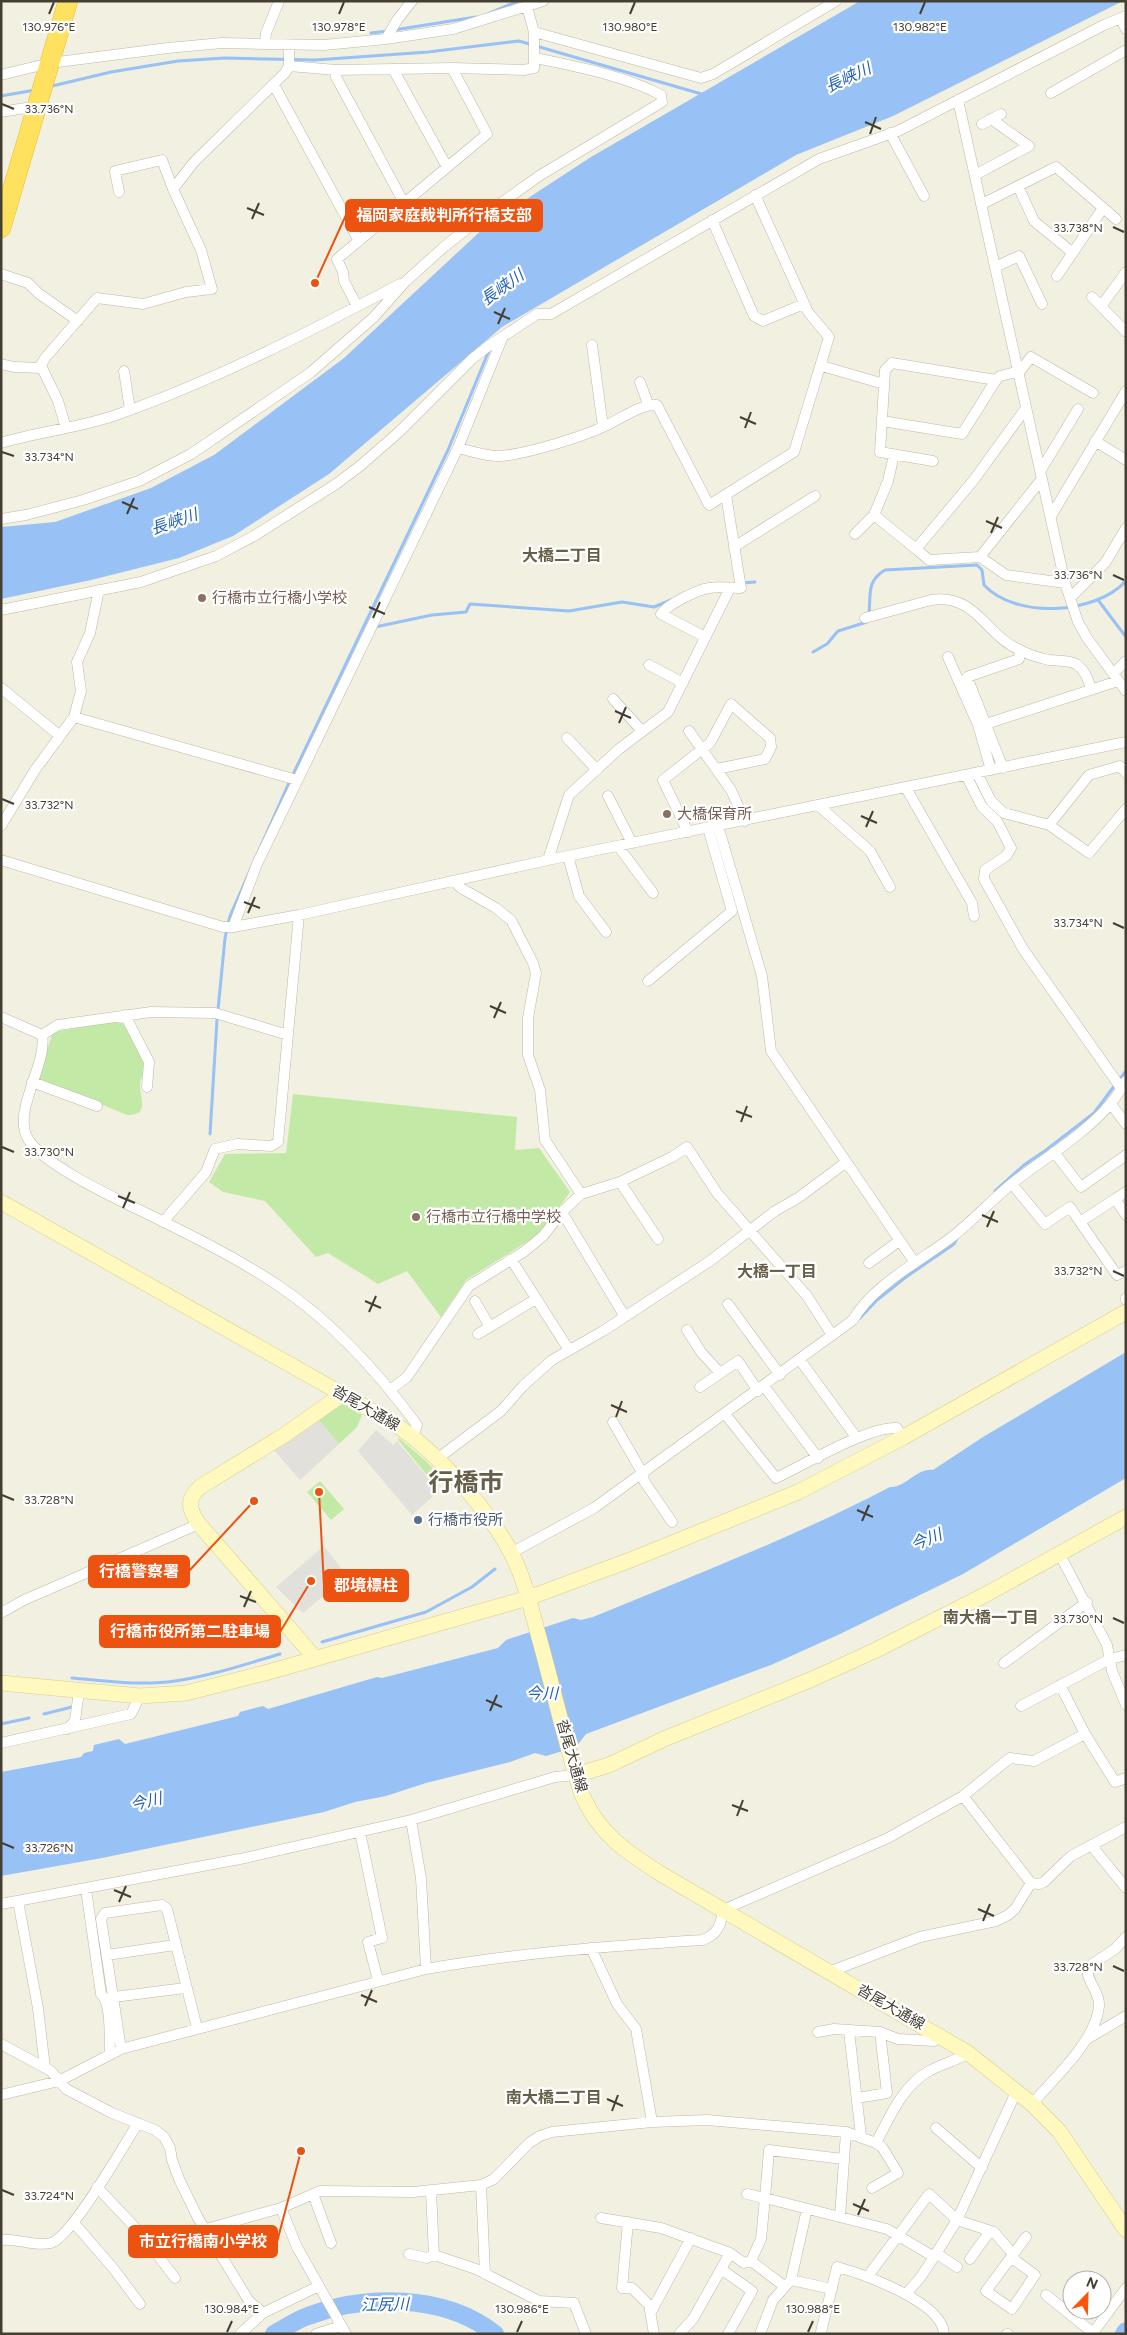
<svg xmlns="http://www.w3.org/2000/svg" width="1127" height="2335" font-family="Figtree,'Noto Sans JP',sans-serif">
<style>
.green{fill:#c2eaa6}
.parking{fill:#e2e0db}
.water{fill:#98c1f5}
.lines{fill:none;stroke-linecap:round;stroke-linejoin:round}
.stream{stroke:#98c1f5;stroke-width:3}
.river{stroke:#98c1f5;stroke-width:18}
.street-casing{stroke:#beb9a4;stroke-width:11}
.secondary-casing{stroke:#d6ce8d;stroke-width:16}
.highway-casing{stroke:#e8bd25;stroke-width:20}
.street{stroke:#fff;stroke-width:10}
.secondary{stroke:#fff9bf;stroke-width:15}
.highway{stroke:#ffe160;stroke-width:19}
.ticks{fill:none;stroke:#443f32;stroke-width:2}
.education-dot{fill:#8d6e63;stroke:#fff;stroke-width:2}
.service-dot{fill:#5c6f8a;stroke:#fff;stroke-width:2}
.labels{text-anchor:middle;stroke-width:4.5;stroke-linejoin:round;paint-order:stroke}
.education-label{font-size:15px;fill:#785e54;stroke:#fff;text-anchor:start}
.street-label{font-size:15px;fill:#443f32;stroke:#fff}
.service-label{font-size:15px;fill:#4e5e75;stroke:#fff;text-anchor:start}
.water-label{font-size:16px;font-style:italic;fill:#2463b6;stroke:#fff}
.neighbourhood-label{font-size:16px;font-weight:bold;fill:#675f48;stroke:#fff}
.town-label{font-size:25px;font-weight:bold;fill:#675f48;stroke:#fff}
.ticks-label{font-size:12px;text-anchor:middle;fill:#443f32;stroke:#fff;stroke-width:4.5;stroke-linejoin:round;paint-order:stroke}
.leader{fill:none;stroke:#ec5210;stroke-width:2}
.callout-dot{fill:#ec5210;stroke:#fff;stroke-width:2}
.callout{fill:#ec5210;stroke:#ec5210;stroke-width:2}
.callout-label{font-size:16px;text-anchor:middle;font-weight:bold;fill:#fff}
</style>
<rect width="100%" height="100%" fill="#f2f0e1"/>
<path class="green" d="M113,1022l9,1 5,5 19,39c-3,6 -6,13 -6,19 0,13 10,29 -13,29l-89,-37 15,-46z
M293,1094l224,23 -2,33 24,-2 31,44 -29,41 -75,47 -25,37 -34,-46 -29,13 -50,-31 -12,4 -51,-56 -42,-9 -14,-10 16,-28 61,-1z
M339,1402l23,13 -5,12 -18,17 -21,-25z
M399,1438l28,24 15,17 -3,3 -3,-5 -5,3 -33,-40z
M320,1481l24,28 -13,11 -24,-28z"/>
<path class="parking" d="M318,1419l21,25 -39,36 -27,-31z
M376,1430l17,15 4,-4 42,50 -27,24 -54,-64z
M324,1546l23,30 -44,37 -27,-26z"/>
<path class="water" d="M860,1h263l-230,115 -97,39 -294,172 -173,147 -96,62 -54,22 -88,22 -90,19v-72l54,-5 96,-34 63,-33 130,-97 143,-133 104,-68z
M1126,1352v126l-163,96 -123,60 -69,31 -185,69 -10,13 -30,9 -11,-3 -25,9 -84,21 -40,13 -31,6 -31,10 -222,46 -101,18v-104l80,-15 3,-4 9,-2 1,-6 25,-6 6,5 113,-28 2,-4 23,-6 5,3 109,-32 5,1 116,-30 8,-8 67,-22 8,2 12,-3c100,-41 201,-80 297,-130 16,1 26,-19 43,-17l50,-33z"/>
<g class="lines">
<path class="stream" d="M490,13l28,-12
M394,30l82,-13
M371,33l17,-2
M48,87l63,-15 67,-11 47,-3 90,2 113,-8 91,-11 186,54
M1,96l34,-6
M741,583l14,-1
M1098,600l28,37
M869,614c2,-18 -3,-33 16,-44l92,-5 5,5 2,15c32,34 110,30 142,-4
M375,627l57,-12 34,-3 4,-8 99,7 53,-9 32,5 17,-7
M813,652l14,-8 11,-13 29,-9
M1119,1080l7,-9
M210,1134l7,-114 8,-82 5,-22 58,-131 160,-335 42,-102
M995,1191l29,-26 22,-15 48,-37 21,-28
M860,1318l17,-18 29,-23 48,-33 3,-6
M322,1642l104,-30 46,-25 23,-18
M72,1678c34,3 69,8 103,3 36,-5 71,-17 105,-27
M44,1714l28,-7
M1,1724l28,-6"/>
<path class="river" d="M274,2334c11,-6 22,-14 34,-18 58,-22 137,-22 187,18
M1124,2334l2,-3"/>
<defs>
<path id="street" d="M1120,18l6,11
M534,32l167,46 12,-4 123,-73
M386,39l11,-19 15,-19
M265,43l1,-10 13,-32
M289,66l47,4 116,-2 72,2 10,-2v-36l-7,-25
M393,69l54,98
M336,70v7l68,126
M1,75l49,-12 118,-15 54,-5 102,2 62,-6 67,-10 90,-28
M274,85l85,156
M1051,93l75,-43
M958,100l107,483 13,39 9,16 39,53
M1,112l37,-6
M982,124l19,-10
M890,133l34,63
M975,175l54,-29 -38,-27
M1018,186l16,35 39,32
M119,192l-4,-21 47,-11 11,29
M982,204l74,-37 60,52
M712,220l42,96 9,5 41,-17
M995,267l24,-11 23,48
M1,274l27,9 10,10 40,28
M1057,276l46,-68
M1092,297l34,35
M1102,305l24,-33
M357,306l-13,-25 -1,-9 -6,-13 150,-125 -35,-66
M592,345l11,82
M1,364l13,3 28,1 16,33 8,27
M822,366l62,18
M40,367l5,-9 52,-60 46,6 43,-12 26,-3 -11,-39 -28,-61 21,-27 91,-89 4,-7v-21
M124,371l6,39
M640,382l8,22
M1026,408l-53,73 -57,68 13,11 51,-3 61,-77
M882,421l80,13 34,-54 4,-4 20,-5 11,-14 62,36
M1095,441l31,19
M1,443c39,-12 80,-15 118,-29 94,-33 192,-83 281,-130
M458,448c13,3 27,8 41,8 25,-1 83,-19 106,-30 16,-7 35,-22 52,-21l52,100 85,-53 35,-115 -21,-25 -53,-117
M933,461l-53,-9 5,-82 7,-7 104,17
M1041,470l37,-61
M874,515l42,34
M1051,516l75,-125
M1,519l25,-4 57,-15 56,-19 52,-27 119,-81 64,-56 31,-35 40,-36 38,-30 56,-40 123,-74 -1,-7c-35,-19 -87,-29 -126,-37
M855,534l19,-19 14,-34 6,-26
M734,547l81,-51
M980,557l26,18 59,8
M1070,598l35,-35 21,-35
M1,610l140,-28 75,-26 38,-20 82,-52 24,-18 39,-34 73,-73 15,-12 50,-33h14l268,-155 79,-28 206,-106 22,-9
M865,618l66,-18c45,-7 54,35 89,50 9,5 20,8 29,10 9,1 19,0 27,4 9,6 12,15 15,25
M705,637l-44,-23c7,-10 36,-24 48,-26 10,-2 22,0 32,0l-15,-93
M948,657l30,68 13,45
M649,665l34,18
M1114,673l12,-12
M1,688l59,48
M613,699l29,32
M74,717l223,63
M986,724l132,-43
M689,731l42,59 14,31
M567,738l30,32
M1003,768l-36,-91 52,-18 1,-9
M977,773l14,28 13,12 45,12 40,28 37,-44
M966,775l16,32 15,14 14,27 -5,8 -21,14 -1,9 39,70 98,139
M906,788l66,115 2,13
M608,796l24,47
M819,806l51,45 20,36
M1049,825l40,-50 31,-9 6,7
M1,826l34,-56 39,-53 7,-26 -4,-29 13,-29 9,-43
M718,826l44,150 9,75 144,212
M688,832l-25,-52 47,-37 21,-39 39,34 1,9 -6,12 -48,10
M618,846l35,47
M568,856l11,40 27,36
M1,860l222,67h10l66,-12 249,-55 578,-118
M548,860l21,-65 50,-46 49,-37 62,-124
M455,882l6,6 35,20 15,12 22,43 3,10 -8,45v37l12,35 5,50 36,54
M233,927l24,-63 201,-416 45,-112
M648,981l84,-70 -24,-83
M125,1015l24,47 -2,25
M1,1017l41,18
M42,1035c6,27 -29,75 -15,102 14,29 103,68 133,83 40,20 82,41 119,66 55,37 99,86 138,139l-4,12
M42,1035l16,-10 93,-13 64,1 73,22
M32,1082l65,24
M1111,1104l15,20
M1054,1152l27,35 45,-32
M620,1182l38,57
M1012,1184l33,40 25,-17 10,15
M1126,1192l-11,7 11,16
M1115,1199l-35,23 37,53 9,-4
M163,1222l43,-50 9,-23 22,-5 34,2 7,-4 21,-227
M511,1259l58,91
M869,1263l30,-22
M1126,1298v2
M475,1301l15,26
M728,1304l52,71
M625,1317l-63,-105 19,-18 39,-12 52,-25 15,-10 30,46 90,103 25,39
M687,1330l14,22 19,21
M478,1334l58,-35
M800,1360l56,77
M764,1386l54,72
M700,1387l38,-26 20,30
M390,1390l17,-13 62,-91 56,-35 18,-15 19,-24
M725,1414l51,64c28,-13 92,-52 121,-50l5,10
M613,1422l30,52 1,7 28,41
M437,1459l64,-48 22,-25 29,-26 51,-29 107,-70 65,-50 23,-13 47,-35
M511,1553l83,-45 259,-188c18,-33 65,-58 95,-80 24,-18 43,-40 66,-58 29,-23 74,-50 97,-79 6,-6 10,-15 15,-22
M1059,1553l48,92 5,26 14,34
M1,1613l23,-13 175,-76
M1004,1663l83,-61
M1060,1685l25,49 30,48 11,-4
M1021,1706l89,-47 16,-4
M67,1729l8,-8 4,-30
M1085,1734l-51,27 -24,-3 -47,38 68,87 8,1 5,-2 27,-26 55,-29
M1,1743l130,-29 9,-18
M411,1820l10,58 5,91
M360,1832l22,106 -14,4 10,38
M1091,1845l35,43
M86,1889l15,105c11,10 8,45 9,60
M18,1901l20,107 7,60
M1,1904l244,-46 166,-38 144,-43 21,-2
M591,1948l26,56 19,25 16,93
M107,1955l68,-10
M829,1972l91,-35 76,-16 12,-6 7,-6 16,-26
M114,1997l71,-9
M849,2031l12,105
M818,2032l16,-3 46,3 18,7 36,2 7,-5
M1087,2039l39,-23
M1,2044l50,27 15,18 46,24 43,17 9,7 6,11 2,12 7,19 19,39 51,83 14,12
M121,2049l-20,-130 4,-6 57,-8 5,4 30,119
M1,2095l58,-14 62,-32 305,-80c91,-16 184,-23 277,-29 15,-6 18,-15 20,-30l165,-72 75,-42
M857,2098l30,-5 -7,-61
M1032,2104c22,-26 64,-63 67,-98 1,-15 -14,-25 -11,-39l27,-18 11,-12
M936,2128l46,40
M481,2185l4,89
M97,2187l47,50 31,41
M872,2188l26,-15 -16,-26 -6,-4
M431,2191l3,64 42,14 63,32 35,2 12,31
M313,2194l18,49
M747,2194l18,4 4,-48 74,9
M281,2208l16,39 49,87
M840,2217l6,-85
M601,2218l60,10 69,25 -37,66 -14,15
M628,2222l-6,66h10l17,17 5,29
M74,2223l39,45 27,36
M206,2229l75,-21 39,-17 93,1 68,-7 13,-6 35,-36 11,-7 12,-4 100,-10 55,-2 139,12 30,11c13,-25 27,-58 53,-72 13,-7 27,-10 39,-18
M1,2240c16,-2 34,7 50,3 21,-6 73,-98 87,-120
M730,2253l14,10 7,-2 10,-22 4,-41 122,31 47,28 23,-37 60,-130
M936,2253l21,14
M409,2254l18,4 7,-3
M1012,2258l23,17 -23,34 -26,-18 40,-54
M970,2259l20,-28
M751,2261l33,25
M721,2269l31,22 -24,43
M868,2276l61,-82 28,26 37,12 19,22
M791,2280l41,9
M906,2294l14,-16 14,-21
M1046,2295l47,38 33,-45
M651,2312l40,-74
M821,2332l16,-65c26,7 106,35 107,67
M240,2334l23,-21 56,-27
M316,2334l25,-8
M760,2334l13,-34 18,-20 16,-71
M1007,2334h1"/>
<path id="secondary" d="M1,1202l382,215c48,27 114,99 135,151 10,23 15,49 22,73 14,51 26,104 42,154 18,40 43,56 79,79l307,179 64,51 27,27 67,99
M315,1658l-116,-134c-10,-14 -13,-25 1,-37l86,-53 57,-40
M1,1683l139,13 46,-3 79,-20 263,-75 105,-39 165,-67 104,-54 224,-126
M576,1775l33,-10 55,-26 146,-59 64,-29 109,-55 143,-79"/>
<path id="highway" d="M1,228l67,-227"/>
</defs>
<use href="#street" class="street-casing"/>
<use href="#secondary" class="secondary-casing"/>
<use href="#highway" class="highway-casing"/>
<use href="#street" class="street"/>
<use href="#secondary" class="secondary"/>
<use href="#highway" class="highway"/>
</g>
<path class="ticks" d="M49,14l5,-12M339,14l5,-12M630,14l5,-12M920,14l5,-12M2,104l12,5M865,122l16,7M870,134l6,-17M247,208l17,7M252,219l7,-16M1113,227l11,5M494,312l16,7M498,324l7,-16M740,417l16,7M745,428l6,-16M2,452l12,4M122,502l16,7M127,514l7,-16M986,521l16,7M991,533l7,-16M1113,575l11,5M369,607l16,7M373,618l7,-16M615,711l16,7M619,723l7,-16M2,799l12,5M861,816l16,7M866,827l7,-16M244,902l16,6M248,913l7,-16M1113,923l11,5M490,1006l16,7M494,1018l7,-16M736,1111l16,6M741,1122l6,-16M2,1147l12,5M118,1196l17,7M123,1208l7,-16M982,1215l16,7M987,1227l7,-16M1113,1271l11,5M365,1301l16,7M369,1312l7,-16M611,1405l16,7M616,1417l6,-16M2,1495l12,5M857,1510l16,7M862,1521l7,-16M240,1596l16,6M244,1607l7,-16M1113,1618l11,5M486,1700l16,7M490,1711l7,-16M732,1805l16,6M737,1816l6,-16M2,1843l12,5M114,1890l17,7M119,1902l7,-16M978,1909l16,7M983,1921l7,-17M1113,1966l11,5M361,1995l16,7M365,2006l7,-16M607,2099l16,7M612,2111l6,-16M2,2190l12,5M853,2204l16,7M858,2215l7,-16M227,2332l5,-11M517,2332l5,-11M808,2332l5,-11"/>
<g class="education-dot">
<circle cx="202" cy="598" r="5"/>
<circle cx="667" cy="814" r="5"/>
<circle cx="416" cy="1217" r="5"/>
</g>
<circle class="service-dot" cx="418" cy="1520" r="5"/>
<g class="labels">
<g class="education-label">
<text x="212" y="603">行橋市立行橋小学校</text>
<text x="677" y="819">大橋保育所</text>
<text x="426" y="1222">行橋市立行橋中学校</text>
</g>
<g class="street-label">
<text transform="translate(366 1408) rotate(30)" y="5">沓尾大通線</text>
<text transform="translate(572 1756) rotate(74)" y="5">沓尾大通線</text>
<text transform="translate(891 2007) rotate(30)" y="5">沓尾大通線</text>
</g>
<g class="service-label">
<text x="428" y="1525">行橋市役所</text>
</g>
<g class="water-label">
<text transform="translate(848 77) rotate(-25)" y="6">長峡川</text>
<text transform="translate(502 287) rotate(-36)" y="6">長峡川</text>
<text transform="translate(174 521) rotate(-19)" y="6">長峡川</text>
<text transform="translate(926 1539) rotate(-22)" y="6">今川</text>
<text x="542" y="1699">今川</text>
<text transform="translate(146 1801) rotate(-13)" y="6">今川</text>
<text transform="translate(385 2304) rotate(-1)" y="6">江尻川</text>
</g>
<g class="neighbourhood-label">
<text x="562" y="561">大橋二丁目</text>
<text x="777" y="1277">大橋一丁目</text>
<text x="991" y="1623">南大橋一丁目</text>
<text x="554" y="2103">南大橋二丁目</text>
</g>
<g class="town-label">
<text x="466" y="1491">行橋市</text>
</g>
</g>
<g class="ticks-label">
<text x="49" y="31">130.976°E</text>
<text x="339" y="31">130.978°E</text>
<text x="630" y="31">130.980°E</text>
<text x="920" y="31">130.982°E</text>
<text x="49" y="113">33.736°N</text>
<text x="1078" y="232">33.738°N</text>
<text x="49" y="461">33.734°N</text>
<text x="1078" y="579">33.736°N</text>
<text x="49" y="809">33.732°N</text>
<text x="1078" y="927">33.734°N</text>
<text x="49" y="1156">33.730°N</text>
<text x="1078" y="1275">33.732°N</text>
<text x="49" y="1504">33.728°N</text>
<text x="1078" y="1623">33.730°N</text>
<text x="49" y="1852">33.726°N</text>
<text x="1078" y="1971">33.728°N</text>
<text x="49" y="2200">33.724°N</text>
<text x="232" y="2313">130.984°E</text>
<text x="522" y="2313">130.986°E</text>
<text x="813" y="2313">130.988°E</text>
</g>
<path class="leader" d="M315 283L346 215M254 1501L189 1571M319 1492L324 1586M311 1581L280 1632M301 2151L277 2242"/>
<g class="callout-dot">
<circle cx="315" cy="283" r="5"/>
<circle cx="254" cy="1501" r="5"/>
<circle cx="319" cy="1492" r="5"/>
<circle cx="311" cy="1581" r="5"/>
<circle cx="301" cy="2151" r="5"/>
</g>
<g class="callout">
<rect x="346" y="200" width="196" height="31" rx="5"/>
<rect x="89" y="1556" width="100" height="31" rx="5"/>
<rect x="324" y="1570" width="84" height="31" rx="5"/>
<rect x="100" y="1616" width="180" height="31" rx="5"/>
<rect x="129" y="2226" width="148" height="31" rx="5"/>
</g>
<g class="callout-label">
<text x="444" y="221">福岡家庭裁判所行橋支部</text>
<text x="139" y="1577">行橋警察署</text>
<text x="366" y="1591">郡境標柱</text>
<text x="190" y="1637">行橋市役所第二駐車場</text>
<text x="203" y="2247">市立行橋南小学校</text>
</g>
<rect width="1127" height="2335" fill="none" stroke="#443f32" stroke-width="5"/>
<g transform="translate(1087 2295) rotate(23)"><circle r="24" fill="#ffffff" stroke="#b4b2ad"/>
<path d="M0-4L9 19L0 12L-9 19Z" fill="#ff540c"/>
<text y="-8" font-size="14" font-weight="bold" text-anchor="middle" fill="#443f32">N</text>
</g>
</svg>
